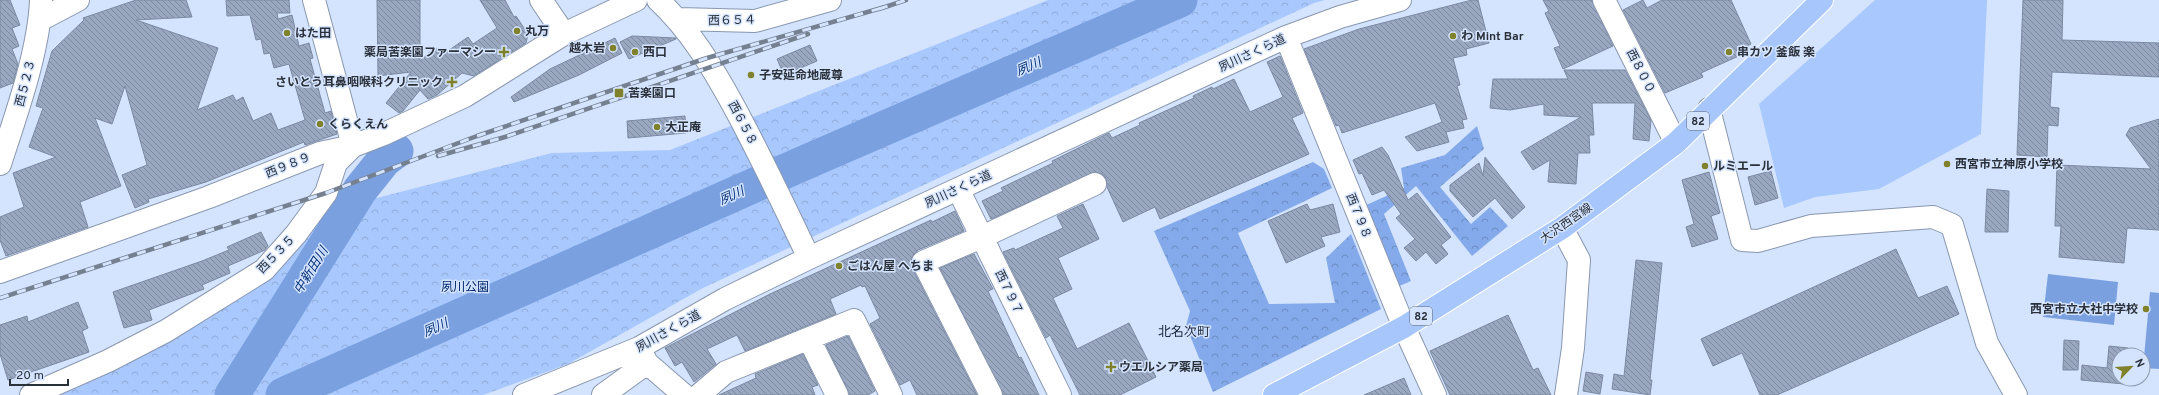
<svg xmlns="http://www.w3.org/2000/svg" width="2159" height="395" font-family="Overpass,'Noto Sans JP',sans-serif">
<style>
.forest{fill:url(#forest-crowns)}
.park{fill:url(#park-crowns)}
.pitch{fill:#a8c8fe}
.water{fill:#7aa0e0}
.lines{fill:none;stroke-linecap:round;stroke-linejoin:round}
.river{stroke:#7aa0e0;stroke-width:35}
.building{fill:url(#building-back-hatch);stroke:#7b89a1}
.minor-casing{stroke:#8997af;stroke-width:24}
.major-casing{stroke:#fff;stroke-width:24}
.minor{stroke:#fff;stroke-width:22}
.major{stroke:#a7c6fb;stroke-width:22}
.rail-casing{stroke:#758091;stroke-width:4.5}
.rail{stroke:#d4e4fe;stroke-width:3;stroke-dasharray:9;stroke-linecap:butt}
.poi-dot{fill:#7f812b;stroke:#d4e4fe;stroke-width:1.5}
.labels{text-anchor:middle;stroke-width:3;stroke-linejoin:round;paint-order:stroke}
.shield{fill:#d4e4fe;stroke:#5e6776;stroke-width:1}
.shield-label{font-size:11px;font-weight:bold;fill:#2b313b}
.street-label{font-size:12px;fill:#2b313b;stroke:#d4e4fe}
.poi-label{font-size:12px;font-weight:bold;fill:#2b313b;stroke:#d4e4fe;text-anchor:start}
.park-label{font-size:12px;fill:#00236c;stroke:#d4e4fe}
.water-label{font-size:13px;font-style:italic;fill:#053079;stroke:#d4e4fe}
.neighbourhood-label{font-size:13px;fill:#1e2a3d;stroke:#d4e4fe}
</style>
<defs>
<pattern id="forest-crowns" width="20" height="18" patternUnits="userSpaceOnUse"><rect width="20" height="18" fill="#84aaeb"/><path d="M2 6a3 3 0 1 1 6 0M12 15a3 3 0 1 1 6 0" fill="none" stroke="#6c8bc0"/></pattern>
<pattern id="park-crowns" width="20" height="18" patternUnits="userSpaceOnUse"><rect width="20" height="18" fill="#a8c8fe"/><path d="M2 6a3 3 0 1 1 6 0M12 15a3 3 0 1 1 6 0" fill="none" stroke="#91acdb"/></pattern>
<pattern id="building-back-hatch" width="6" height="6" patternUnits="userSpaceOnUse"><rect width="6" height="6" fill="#99a8c0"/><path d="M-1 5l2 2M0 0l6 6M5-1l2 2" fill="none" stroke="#7d899d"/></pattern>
</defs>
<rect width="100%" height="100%" fill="#d4e4fe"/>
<path class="forest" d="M1477,126l7,23 -44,38 31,37 19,-17 18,19 -36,30 -56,-70 -32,28 27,67 -14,6 -33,-81 40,-18 -3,-20 44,-13z
M1313,162l11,7 8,19 -94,45 31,71 66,-1 -9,-45 25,-24 30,75 -168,83 -27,-66 4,-15 -36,-80z"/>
<path class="park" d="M1048,0h277l-11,3 -611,285 -135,76 -85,31h-434l125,-59 87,-51 69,-75 222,-57 118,-3z"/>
<path class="pitch" d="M1875,0h112l-6,134 -102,55 -64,8 -31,11 -25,-104z"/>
<path class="water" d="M2048,274l70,8 -4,43 -71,-8z
M2150,292l9,1v76l-16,-1z"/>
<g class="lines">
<path class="river" d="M232,395l128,-205 24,-30 12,-9
M283,395l521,-232 376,-163"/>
</g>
<path class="building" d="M0,0h10l10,25 -8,3 7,18 -7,3 6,15 -5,19 -13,5z
M136,0h50l6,17 -56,3 82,28 -21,62 36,-15 3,6 7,-4 10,24 18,-8 7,17 27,-10 -16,-56 -15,4 -4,-15 -6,1 -3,-15 -5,1 -6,-25 -23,1 -1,-16h63l1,13h-13l1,6 14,-4 7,31 10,-3 4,15 -3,1 15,54 6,-2 6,23 -32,11 -1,-3 -98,40 -58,17 1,3 -14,6 -13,-33 25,-10 -22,-79 -13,38 -17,-6 26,68 -41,16 8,25 -82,29 -6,-16v-23l24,-10 -11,-34 43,-16 -27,-10 14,-39 -7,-2 16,-55 32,-31 -1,-2z
M377,0h43v61l15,-14 7,8 26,-18 5,7 24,-16 -17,-28h25l9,17 2,-1 12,18 -2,9 -52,33 -12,-3 -25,22 -9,4 -8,-9 -17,21 -4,2 -13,-10 25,-31 -33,4z
M1472,0h6l11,43 -23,6 1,6 -14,3 7,27 -3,1 10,33 -5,1 2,8 -18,4 3,10 -32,9 -12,-14 37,-15 -7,-19 -93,30 -3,-8 -3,1 -32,-77 55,-20z
M1543,0h49l21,46 -50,23 -9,-21 6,-2 -15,-33 4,-2z
M1643,0l4,8 15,-8h69l20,44 -10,5 2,5 -42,19 2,4 -38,16 -42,-83z
M2023,0h40l-1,40 97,3v34l-107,-5 -2,35 9,1 -1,18 -10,-1 -1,32 -30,-2z
M632,36l44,2v1l-47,20 -9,-17z
M615,38l7,15 -43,22 -65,27 -3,-5 39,-28z
M810,45l7,16 -33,14 -7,-16z
M1280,56l23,57 -11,5 17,36 -149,65 -5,-12 -32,15 -16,-35 -1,-9 -4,-4 -6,-2 -105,47 -9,-18 21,-10 -2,-3 52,-25 -1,-2 57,-28 3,5 28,-13 -1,-2 55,-25 -1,-2 19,-9 1,2 21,-10 16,33 33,-15 -16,-35z
M1564,70h61l26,50 -2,21 -16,-2 2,-36h-43l2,32h-5l1,18h-12l-2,31 -28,-2 2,-22 -17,10 -12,-18 60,-35 -37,-2v-11l-34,6 -20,-2 3,-29h75z
M685,116l1,17 -58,5 -1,-17z
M2159,119v111l-32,-2 -3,35 -65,-6 2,-31h-6l2,-61 94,4 -25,-34 4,-7z
M1382,147l6,8 20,45 9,-7 34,44 -10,8 7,9 -12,10 -10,-12 -10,9 -12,-13 11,-9 -19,-21 5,-4 -17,-24 -12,5 -10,-22 -3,1 -6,-14z
M1485,157l40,50 -13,12 -17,-21 -22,19 -23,-26v-6l29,-22 4,13z
M1771,171l7,27 -23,7 -7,-28z
M1709,172l11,41 -9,3 7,23 -26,8 -6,-20 8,-3 -12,-44z
M1987,189l22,2 -1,41h-23z
M1083,204l16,35 -41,19 14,31 -19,9 24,51 52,-26 27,54 -36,18h-40l-30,-60 -4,3 -43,-86 11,-4 1,2 48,-22 -6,-12z
M1307,204l3,6 23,-6 7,28 -19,5 4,9 -39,17 -18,-42z
M955,211l9,20 -46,19 -5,5 -2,6 1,7 65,127h-60l-7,-15 -10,5 -30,-61 10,-6 -15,-32 -3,1 -1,-2 -31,14 6,15 -91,37 -8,-16 -30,14 9,15 -22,18 -12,-20 -7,4 -10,-18 105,-54 161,-74 1,2z
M261,232l7,14 -3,4 -37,16 2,7 -28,12 2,4 -55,21 3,10 -28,8 -11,-36 89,-31 27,-11 -2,-3z
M1896,249l22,49 29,-12 12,28 -182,81h-17l-18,-42 -29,13 -12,-27z
M974,254l19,35 -5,2 31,67 2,-1 18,38h-36l-63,-127z
M1636,260l26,3 -12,117h2l-2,15 -38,-6 2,-15 10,2z
M78,302l10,26 -6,3 7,21 -81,28 -8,-26v-29l27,-9 1,6z
M1508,315l25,55 5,-2 13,27h-101l-20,-44z
M848,336l27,55 -7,4h-18l-24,-50z
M2064,340l15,1 -1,29h-15z
M2109,346l19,2 -1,7h-8v24h6l-1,5 -43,-4 1,-15 25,3z
M803,354l15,31 -6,2 3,8h-96l37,-17 -1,-4z
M1586,372l17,3 -3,19 -17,-3z
M1404,378l7,17h-47z"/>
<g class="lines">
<defs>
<path id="minor" d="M314,0l39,146
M541,0l23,34
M658,0c32,30 53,65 74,103 28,51 52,103 77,155
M1604,0l72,143
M679,19l76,2 75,-21
M40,20l38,-20
M1286,37l118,290 31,68
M1709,109l33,131 16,1 53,-15 122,-9 19,8 35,118 29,52
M0,164c16,-49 39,-113 41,-164
M958,189l102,206
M1562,228l17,32 -6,88 -7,47
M0,272l209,-75 111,-44 33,-7 31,-12 81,-38 99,-62 72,-34
M809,339l28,56
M639,348l8,15 37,32
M31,395l77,-34 58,-30 98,-61 32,-36 30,-41 10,-30 17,-17
M524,395l115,-47 86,-49 84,-41 477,-221 54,-20 60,-17
M603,395l44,-32
M699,395l27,-23 128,-52 37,75
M991,395l-68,-133 59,-25 113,-53"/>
<path id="major" d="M1274,395l130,-68 158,-99 114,-85 146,-143"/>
</defs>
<use href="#minor" class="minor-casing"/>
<use href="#major" class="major-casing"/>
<use href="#minor" class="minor"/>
<use href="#major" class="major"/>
<defs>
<path id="rail" d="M879,9l27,-9
M438,156l67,-19 303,-103
M0,298l326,-105 151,-57 230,-78 178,-51"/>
</defs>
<use href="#rail" class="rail-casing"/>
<use href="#rail" class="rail"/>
</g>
<g class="poi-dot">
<circle cx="517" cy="31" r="4"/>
<circle cx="287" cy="33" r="4"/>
<circle cx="1453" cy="36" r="4"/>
<circle cx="613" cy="48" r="4"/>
<path d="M502 46h4v4h4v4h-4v4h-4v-4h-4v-4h4z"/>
<circle cx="635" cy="52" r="4"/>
<circle cx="1729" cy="52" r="4"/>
<circle cx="751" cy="75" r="4"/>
<path d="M450 76h4v4h4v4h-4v4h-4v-4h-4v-4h4z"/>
<rect x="614" y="88" width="10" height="10" rx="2"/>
<circle cx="320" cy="124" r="4"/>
<circle cx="657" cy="127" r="4"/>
<circle cx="1947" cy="164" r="4"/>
<circle cx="1705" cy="166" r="4"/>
<circle cx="839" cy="266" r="4"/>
<circle cx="2146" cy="309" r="4"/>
<path d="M1109 361h4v4h4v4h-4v4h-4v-4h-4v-4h4z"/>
</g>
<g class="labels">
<g class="shield">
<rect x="1687" y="112" width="22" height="18" rx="3"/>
<rect x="1410" y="307" width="22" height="18" rx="3"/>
</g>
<g class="shield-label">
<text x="1698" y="125">82</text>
<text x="1421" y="320">82</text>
</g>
<g class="street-label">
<text transform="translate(732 20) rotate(-1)" y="4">西６５４</text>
<text transform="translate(1252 53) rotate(-25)" y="4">夙川さくら道</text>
<text transform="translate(1641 71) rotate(63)" y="4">西８００</text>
<text transform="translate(25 83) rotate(-76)" y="4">西５２３</text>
<text transform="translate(743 123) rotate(62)" y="4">西６５８</text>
<text transform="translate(288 165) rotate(-22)" y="4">西９８９</text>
<text transform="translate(958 189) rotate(-25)" y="4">夙川さくら道</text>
<text transform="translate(1359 216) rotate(68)" y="4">西７９８</text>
<text transform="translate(1566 223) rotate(-35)" y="4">大沢西宮線</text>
<text transform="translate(276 254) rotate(-46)" y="4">西５３５</text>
<text transform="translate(1009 292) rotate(64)" y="4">西７９７</text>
<text transform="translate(668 331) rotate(-29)" y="4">夙川さくら道</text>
</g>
<g class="poi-label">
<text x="525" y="35">丸万</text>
<text x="295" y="37">はた田</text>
<text x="1461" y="40">わ Mint Bar</text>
<text x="605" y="52" text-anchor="end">越木岩</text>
<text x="496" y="56" text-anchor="end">薬局苦楽園ファーマシー</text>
<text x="643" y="56">西口</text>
<text x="1737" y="56">串カツ 釜飯 楽</text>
<text x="759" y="79">子安延命地蔵尊</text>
<text x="443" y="86" text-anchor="end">さいとう耳鼻咽喉科クリニック</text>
<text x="628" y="97">苦楽園口</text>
<text x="328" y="128">くらくえん</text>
<text x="665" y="131">大正庵</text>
<text x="1955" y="168">西宮市立神原小学校</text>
<text x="1713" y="170">ルミエール</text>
<text x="847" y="270">ごはん屋 へちま</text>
<text x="2138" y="313" text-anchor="end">西宮市立大社中学校</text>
<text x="1119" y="371">ウエルシア薬局</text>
</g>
<g class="park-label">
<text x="465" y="291">夙川公園</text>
</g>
<g class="water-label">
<text transform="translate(1028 66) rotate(-23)" y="5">夙川</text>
<text transform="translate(731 195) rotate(-24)" y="5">夙川</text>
<text transform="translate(310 270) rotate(-58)" y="5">中新田川</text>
<text transform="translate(435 327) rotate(-24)" y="5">夙川</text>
</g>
<g class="neighbourhood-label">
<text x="1184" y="336">北名次町</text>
</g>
</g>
<g transform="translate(2131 367) rotate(65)"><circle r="19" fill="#d4e4fe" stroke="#909cb0"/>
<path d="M0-3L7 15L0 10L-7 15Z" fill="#7f812b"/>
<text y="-6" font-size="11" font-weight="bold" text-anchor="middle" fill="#2b313b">N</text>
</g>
<path d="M10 379v6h58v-6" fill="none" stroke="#2b313b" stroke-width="2"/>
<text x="16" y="379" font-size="12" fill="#2b313b" stroke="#d4e4fe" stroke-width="3" paint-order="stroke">20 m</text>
</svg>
